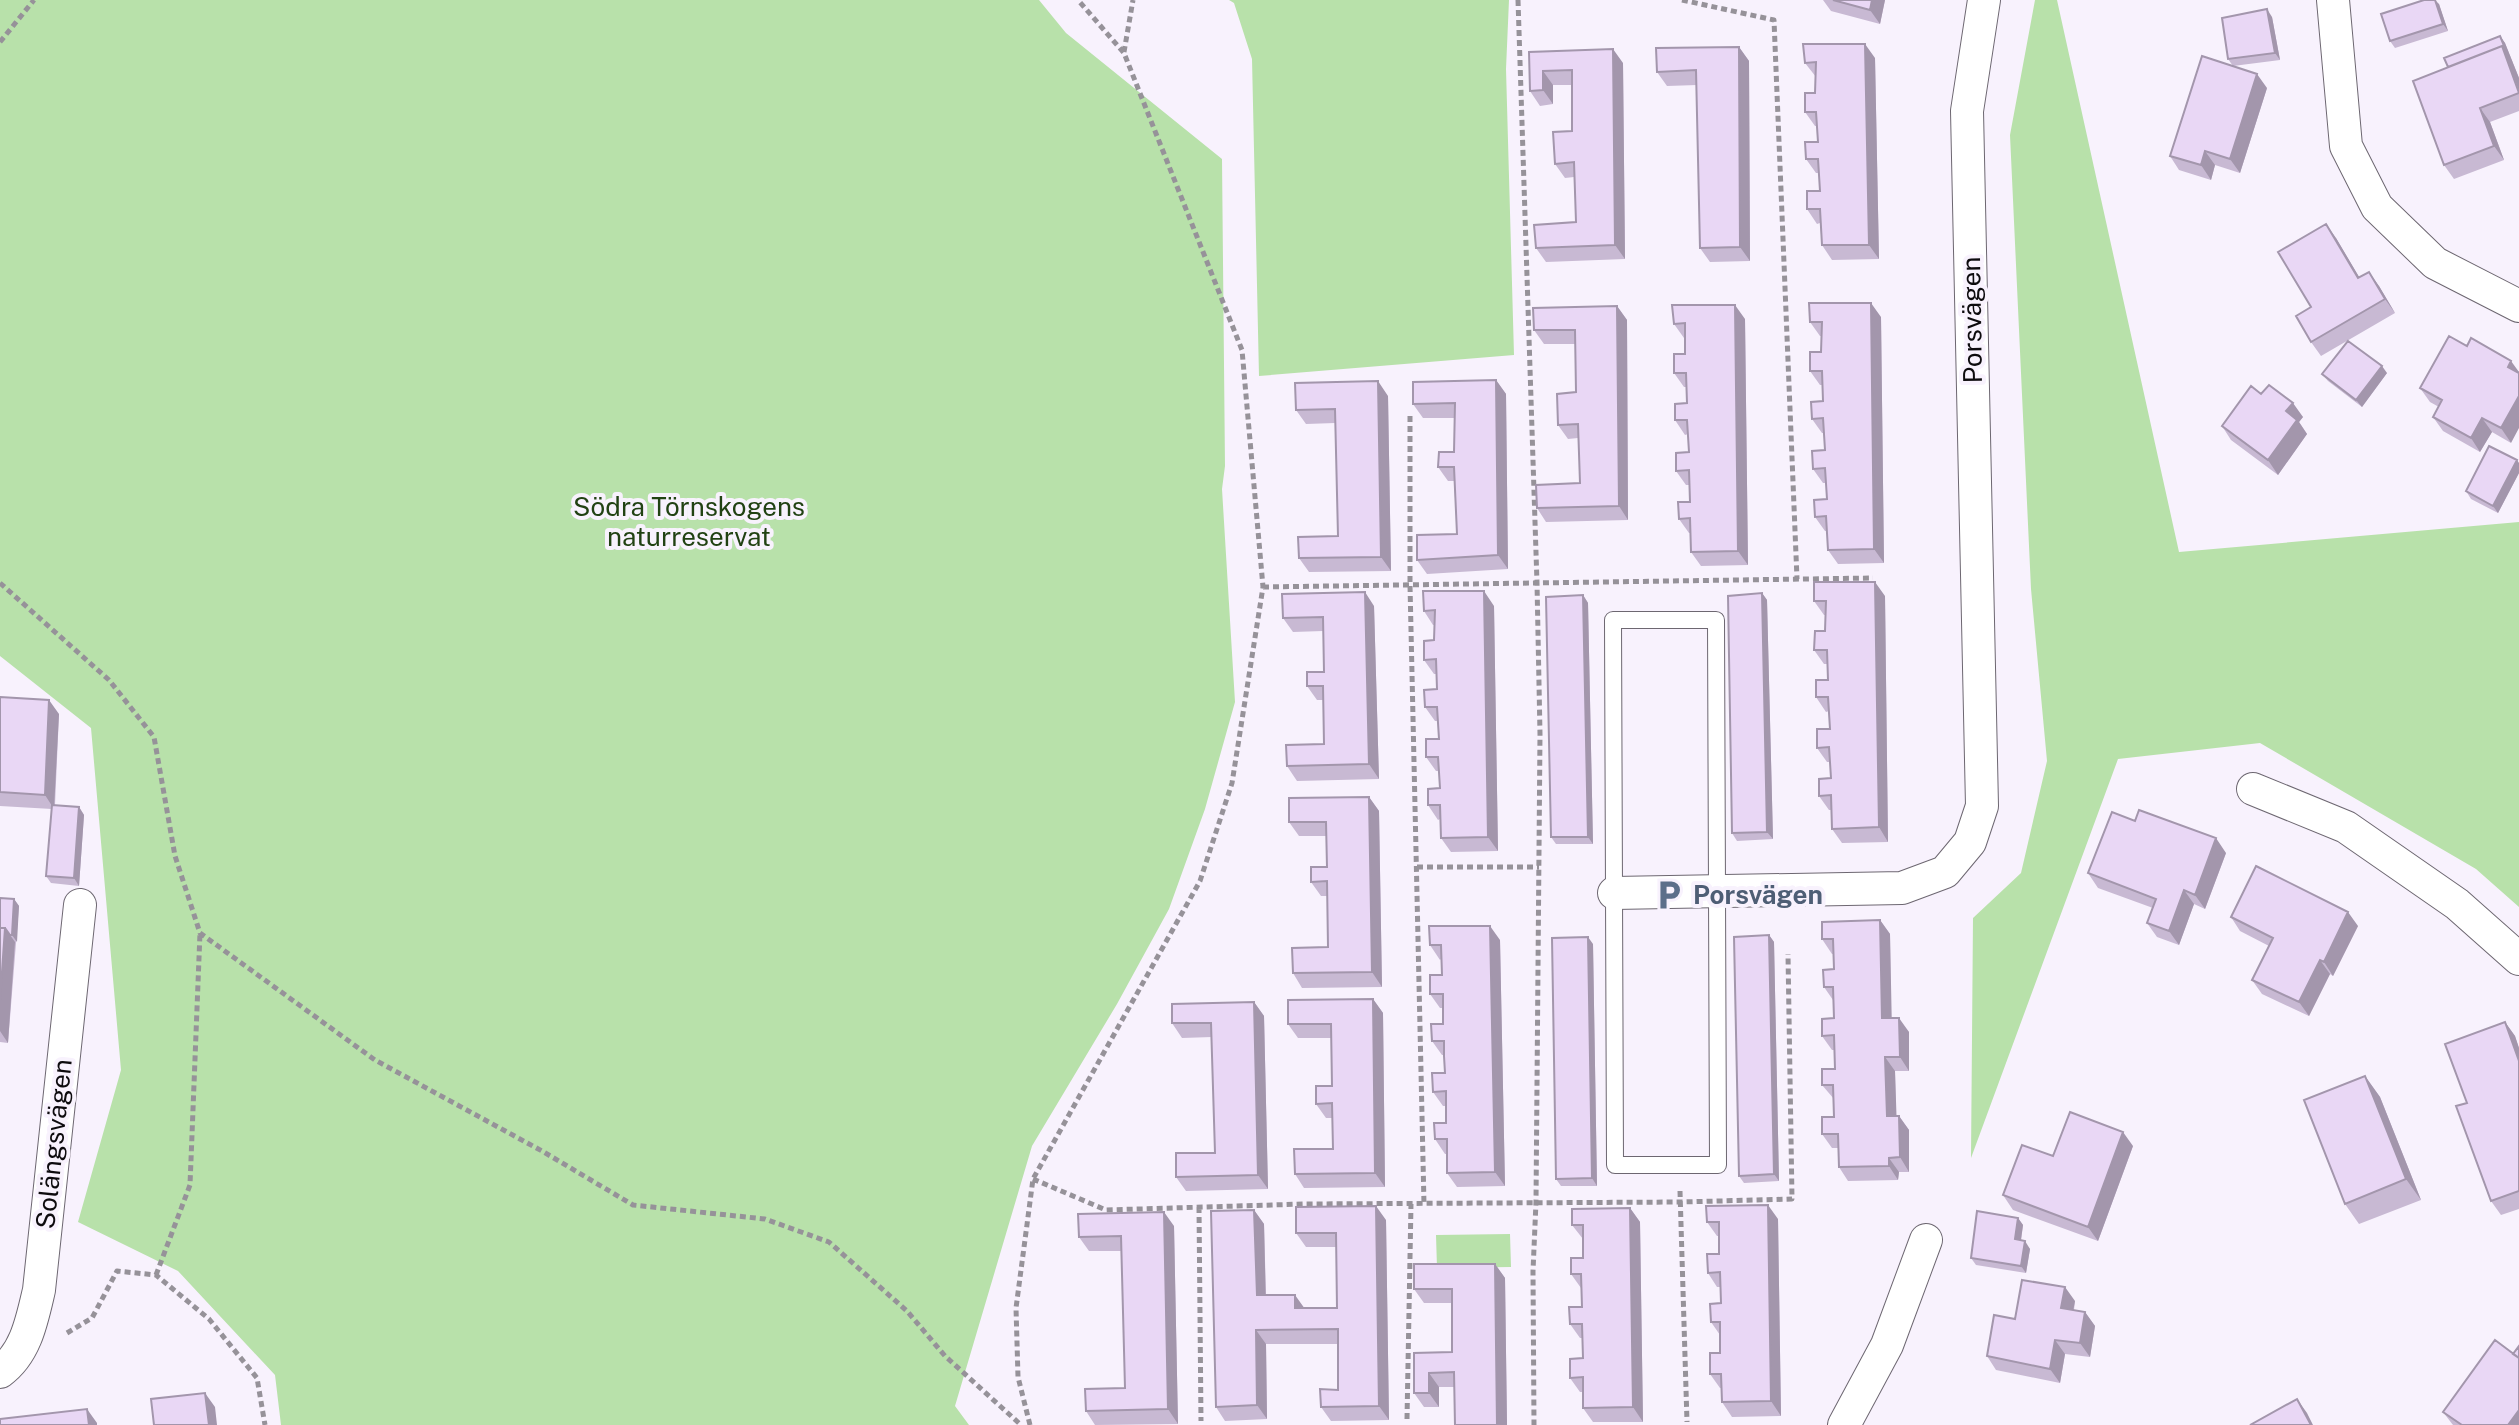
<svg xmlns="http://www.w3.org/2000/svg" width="2519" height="1425" font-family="'Public Sans',sans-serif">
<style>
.green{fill:#b8e1aa}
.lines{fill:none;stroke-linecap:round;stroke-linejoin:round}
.lane-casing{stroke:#6d6771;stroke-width:18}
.street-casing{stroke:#6d6771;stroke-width:34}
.path{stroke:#969299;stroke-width:5;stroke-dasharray:6 4;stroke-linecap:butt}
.lane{stroke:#fff;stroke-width:16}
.street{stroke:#fff;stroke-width:32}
.wall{fill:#c8b9d3}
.shaded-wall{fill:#a396ac}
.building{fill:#e9d7f5;stroke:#a396ac;stroke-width:2}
.labels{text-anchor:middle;stroke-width:8;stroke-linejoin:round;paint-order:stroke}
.street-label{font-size:26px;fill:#0d0b0e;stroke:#f8f2fd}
.park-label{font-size:26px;fill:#214213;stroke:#f8f2fd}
.service-label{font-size:26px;font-weight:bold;fill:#4e5e75;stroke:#f8f2fd;text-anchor:start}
</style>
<rect width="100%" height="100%" fill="#f8f2fd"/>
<path class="green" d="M0,0h1039l27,33 156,126 3,307 -3,23 13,213 -30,107 -36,100 -52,95 -85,142 -77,260 14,19h-688l-6,-50 -97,-104 -100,-49 43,-152 -30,-342 -91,-72z
M1229,0h280l-3,69 8,286 -255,21 -7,-317 -18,-56z
M2035,0h22l122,552 340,-30v385l-43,-38 -216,-126 -142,16 -147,399 2,-240 48,-45 26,-112 -16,-172 -21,-454z
M1510,1234l1,33 -74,1 -1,-33z"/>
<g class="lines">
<defs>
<path id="lane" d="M1613,620h103l2,545h-103z"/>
<path id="street" d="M2333,0l13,146 31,61 58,56 84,43
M2253,789l93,38 111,77 62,55
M1614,893l288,-5 43,-16 25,-30 12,-36 -15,-695 17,-111
M0,1372c26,-19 32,-52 39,-82l41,-385
M1844,1425l43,-80 39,-105"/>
</defs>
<use href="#lane" class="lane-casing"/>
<use href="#street" class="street-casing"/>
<path class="path" d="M1518,0l19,583 3,151 -4,468 -3,69 1,154
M1682,0l92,20 23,559
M0,42l34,-42
M1124,52l9,-52
M1410,416v169l14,619
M0,583l109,97 45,57 21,119 25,77 175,127 167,91 91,54 132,14 64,23 78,69 38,45 76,69
M1263,587l610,-9
M1417,867h122
M1033,1179l73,31 198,-6 377,-2 111,-3 -4,-245
M1680,1191l7,231
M1199,1207l2,214
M156,1275l34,-90 10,-252
M67,1333l25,-15 25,-47 39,4 53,44 48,59 8,47
M1407,1419l4,-215
M1030,1425l-12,-48 -2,-69 17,-129 167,-298 32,-98 31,-196 -21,-237 -118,-297 -46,-53"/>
<use href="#lane" class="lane"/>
<use href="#street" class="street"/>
</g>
<path class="wall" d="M1823,0h62l-5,24 -49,-13z
M2439,4l9,27 -53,17 -5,-7z
M2272,17l8,43 -47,6 -5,-7z
M2500,36l5,7 14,35v33l-29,11 14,38 -50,19 -10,-14 4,-98z
M1739,47l10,14 1,200 -40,1 -10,-14 -3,-163 -30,1 -10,-14z
M1529,52l94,11 2,196 -79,3 -10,-14 40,-26 -2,-45 -9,1 -10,-14 17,-33v-46h-19v19l-13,2 -10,-15z
M1875,58l4,201 -47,1 -10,-15 -2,-22 -3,1 -10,-15 13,-18 -1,-18h-3l-10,-14 12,-17 -1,-16h-2l-10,-14 10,-19 1,-16 -11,-14z
M2267,88l-27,85 -25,-8 -4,15 -32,-10 -9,-14z
M2336,238l23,39 20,9 16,27 -74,43 -10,-14v-35z
M1617,306l10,14 1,200 -82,2 -9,-14 43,-25 -2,-45 -10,1 -10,-14 18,-33 -1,-48h-31l-10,-14z
M1881,317l3,246 -46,1 -10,-14 -1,-19h-2l-10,-14 12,-18 -1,-16h-3l-10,-14 12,-19 -1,-17h-2l-10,-14 11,-18v-16h-3l-10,-14 11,-19v-16h-1l-10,-14z
M1745,319l3,246 -47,1 -10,-14v-19h-2l-10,-14 11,-17v-17h-4l-10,-14 13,-19 -1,-18 -3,1 -10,-15 12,-17 -1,-16h-2l-10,-14 11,-19v-16h-1l-10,-14z
M2449,336l62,107 -19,-11 -12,20 -37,-21 -10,-14 6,-10 -9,-5 -10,-14z
M2387,373l-25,34 -34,-26 -6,-7z
M1496,380l10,14 2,175 -81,5 -10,-14 40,-26 -3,-53h-6l-10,-14 16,-15 1,-34h-32l-10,-14z
M2261,394l42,23 -4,5 8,12 -29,41 -47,-35 -9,-14z
M1388,396l3,175 -82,1 -10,-14 39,-22 -3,-113 -29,1 -10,-14z
M2519,463v10l-21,40 -27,-14 -5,-8z
M1762,593l5,7 6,239 -36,2 -5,-8z
M1583,595l5,8 5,241h-37l-5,-7z
M1885,596l3,246 -46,1 -10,-14v-19h-3l-10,-14 12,-18 -1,-16h-3l-10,-14 13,-19 -1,-18 -3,1 -10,-15 12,-17 -1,-16h-3l-10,-14 11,-19 1,-16h-2l-10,-14z
M1374,606l5,173 -82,2 -10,-15 37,-22 -1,-44h-6l-10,-14 17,-14 -1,-41 -30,1 -10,-14z
M1494,606l4,245 -47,1 -10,-14 -1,-19 -2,1 -10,-15 12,-17 -1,-17h-3l-10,-14 13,-18 -1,-18h-3l-10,-14 12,-18 -1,-15h-2l-10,-14 10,-20 1,-15h-2l-9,-14z
M0,697l59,17 -4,91 24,2 5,8 -5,71 -28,-3 -5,-7 6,-67 -52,-3z
M1369,797l10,14 3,176 -80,1 -9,-15 35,-26 -1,-51h-6l-10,-14 16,-15 -1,-31h-27l-10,-14z
M2226,853l-21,56 -11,-5 -15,41 -22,-8 -10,-14 6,-15 -55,-20 -10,-15z
M0,898l14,1 5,7 -11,137 -8,-1z
M2231,917l127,9 -25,50 -3,-2 -21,42 -47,-22 -10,-14 17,-34 -29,-15z
M1880,920l10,14 1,84 18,14v39h-14l1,45h3l10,14v42h-10l-1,8 -50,1 -9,-14 -1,-19h-6l-10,-14 12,-17v-18l-12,-14 13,-16v-19h-3l-10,-14 12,-18 -1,-18 -9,-13 10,-18v-15h-2l-10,-15z
M1769,935l5,7 5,239 -35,2 -5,-7z
M1500,940l5,246 -48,1 -10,-14v-19h-2l-10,-15 11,-16v-17h-3l-10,-14 12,-19 -1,-18h-2l-10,-14 11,-17v-16h-3l-10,-14 12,-19 -1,-16 -1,1 -10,-15z
M1593,944l4,242h-36l-5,-7z
M1373,999l10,14 2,174 -81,1 -9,-14 38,-25v-31h-7l-10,-14 16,-18v-48h-34l-10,-14z
M1254,1002l10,14 4,173 -82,2 -10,-14 39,-24 -3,-116 -30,1 -10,-15z
M2505,1022l10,14 4,12v161l-18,6 -10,-14 -24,-98z
M2365,1076l15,21 41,103 -62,24 -14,-20z
M2133,1146l-35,95 -85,-31 -10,-15 50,-39z
M1630,1208l10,14 3,200h-50l-10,-14v-16h-3l-10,-14 13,-20v-20h-3l-10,-14 12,-17 -1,-19 -10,-14 12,-16v-19l-11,-14z
M1254,1210l10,14 2,71 38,13h33l-1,-61h-30l-10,-14 90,-13 3,200 -58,1 -10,-14 17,-17v-46h-72l1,75 -42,2 -9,-14z
M2018,1218l5,7 -2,16 9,8 -4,24 -50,-8 -5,-7z
M1778,1219l3,197 -49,1 -10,-15v-14h-2l-10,-14 10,-21v-18l-9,-13 10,-19 -1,-16h-3l-9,-14 11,-19v-18h-2l-10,-14z
M1174,1226l4,198 -83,1 -9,-14 39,-23 -3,-137h-33l-10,-14z
M1495,1264l10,14 2,147h-52l-1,-38h-15v20h-15l-10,-14v-40l38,-1v-49h-28l-10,-14z
M2075,1301l-1,9 11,2 10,14 -5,31 -25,-3 -5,29 -64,-13 -9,-14 28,-37z
M2513,1354l6,71h-66l-10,-13z"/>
<path class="shaded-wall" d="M1872,0h13l-5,24 -10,-14z
M2435,0l4,4 9,27 -5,-7z
M2267,9l5,8 8,43 -5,-7z
M2500,36l5,7 14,35v13l-17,-45z
M1865,44l10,14 4,201 -10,-14z
M1739,47l10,14 1,200 -10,-14z
M1613,49l10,14 2,196 -10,-14z
M1543,71l10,14v19l-10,-14z
M2257,74l10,14 -27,85 -10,-14z
M2480,108l10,14 14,38 -10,-14z
M2205,151l10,14 -4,15 -10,-15z
M2326,224l10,14 32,54 -10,-14z
M2369,272l10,14 16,27 -10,-14z
M1871,303l10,14 3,246 -10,-14z
M1735,305l10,14 3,246 -10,-14z
M1617,306l10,14 1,200 -9,-14z
M2511,361l8,11v7l-11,-12z
M2382,366l5,7 -25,34 -6,-7z
M1496,380l10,14 2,175 -10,-14z
M1378,381l10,15 3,175 -10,-14z
M2519,396v32l-8,15 -10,-15z
M2293,403l10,14 -4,5 8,12 -29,41 -10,-15 18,-49z
M2482,418l10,14 -12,20 -9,-14z
M2517,460l2,3v10l-21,40 -5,-7z
M1875,582l10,14 3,246 -9,-15z
M1484,591l10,15 4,245 -10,-14z
M1365,592l9,14 5,173 -10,-15z
M1762,593l5,7 6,239 -6,-7z
M1583,595l5,8 5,241 -5,-7z
M49,700l10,14 -5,95 -9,-14z
M1369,797l10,14 3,176 -10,-15z
M79,807l5,8 -5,71 -5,-8z
M2216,838l10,15 -21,56 -10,-14z
M2184,890l10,14 -15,41 -10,-14z
M14,899l5,7 -2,36 -5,-7z
M2348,912l10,14 -25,50 -9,-14z
M1880,920l10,14 2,98 -10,-14z
M1490,926l10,14 5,246 -10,-14z
M5,928l10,14 -7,101 -8,-12v-30z
M1769,935l5,7 5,239 -5,-7z
M1588,937l5,7 4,242 -5,-8z
M2320,960l10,14 -21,42 -10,-14z
M1373,999l10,14 2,174 -10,-14z
M1254,1002l10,14 4,173 -10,-14z
M1899,1018l10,14v39l-9,-14z
M2505,1022l10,14 4,12v13z
M1885,1057l10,14 2,60 -10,-15z
M2365,1076l15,21 41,103 -15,-21z
M1899,1116l10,14v42l-9,-15z
M2123,1132l10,14 -35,95 -10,-14z
M1889,1158l10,14 -1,8 -9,-14z
M1768,1205l10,14 3,197 -10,-15z
M1376,1206l10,14 3,200 -10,-14z
M1630,1208l10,14 3,200 -10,-15z
M1254,1210l10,14 2,86 -9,-15z
M1164,1212l10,14 4,198 -10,-15z
M2018,1218l5,7 -3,21 -5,-7z
M2025,1241l5,8 -4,24 -5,-7z
M1495,1264l10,14 2,147h-10z
M2065,1287l10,14 -4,21 -10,-14z
M1295,1295l10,14 -10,-1z
M2085,1312l10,14 -5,31 -10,-14z
M1256,1330l10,14 1,75 -10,-14z
M2055,1340l10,14 -5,29 -10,-14z
M1429,1373l10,14v20l-10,-14z
M205,1393l10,14 2,18h-8z
M2297,1399l10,14 6,12h-2z
M87,1409l10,14v2h-8z
M2519,1410v15h-11z"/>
<path class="building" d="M1833,0h39l-2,10z
M2424,0h11l8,24 -53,17 -9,-27z
M2267,9l8,44 -47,6 -6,-41z
M2500,36l7,17 -5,-7 -54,21 -4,-9z
M1803,44h62l4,201h-47l-2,-36h-13v-18h13l-2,-32h-12l-1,-17h13l-2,-30h-11v-19h10l1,-31 -11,1z
M2502,46l17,47 -39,15 14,38 -50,19 -31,-84z
M1739,47l1,200 -40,1 -4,-178 -39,2 -1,-24z
M1613,49l2,196 -79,3 -2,-23 42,-3 -2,-60 -19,2 -2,-32 19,-1v-61l-29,1v19l-13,1 -1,-39z
M2202,56l55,18 -27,85 -25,-8 -4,14 -31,-9z
M2326,224l32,54 11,-6 16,27 -74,43 -15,-26 15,-9 -33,-55z
M1809,303h62l3,246 -46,1 -2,-34 -11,1 -1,-17 13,-1 -2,-31 -12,1 -1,-18 13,-1 -2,-32 -11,1 -1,-17 12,-1 -1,-30h-12v-19h11l1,-30h-12z
M1672,305h63l3,246 -47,1 -1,-34 -11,1 -1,-17h12l-1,-32 -13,1v-18l13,-1 -2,-32h-12v-16l12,-1 -1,-30h-12v-19h11v-31l-11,1z
M1617,306l2,200 -82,2 -1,-23 44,-2 -2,-59 -20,1 -1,-31 19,-2 -1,-62h-41l-1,-22z
M2449,336l18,10 4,-8 40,23 -3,6 11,6v23l-18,32 -19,-10 -11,20 -38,-21 9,-17 -22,-12z
M2348,341l34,25 -26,34 -34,-26z
M1496,380l2,175 -81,5v-25l40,-1 -3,-67h-16l1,-15h15l1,-49 -42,1v-22z
M1378,381l3,176 -82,1 -1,-21 40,-1 -3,-127 -39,1 -1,-27z
M2269,385l24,18 -7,8 11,9 -29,40 -46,-34 29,-40 10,8z
M2489,446l28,14 -24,46 -27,-15z
M1814,582h61l4,245 -47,2 -1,-34 -12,1v-17l12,-1 -2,-31 -12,1v-19h13l-2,-32h-12v-17h12l-1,-30h-13l1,-19h10l1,-30h-12z
M1423,591h61l4,246 -47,1 -1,-33h-12v-16l12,-1 -2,-31h-12v-18h13l-2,-32h-12l-1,-17 13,-1 -1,-30 -12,1v-19l10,-1 1,-30 -11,1z
M1365,592l4,172 -82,2 -1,-21 38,-1 -1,-58h-16v-14h17l-1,-55 -40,1 -1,-24z
M1762,593l5,239 -35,1 -4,-237z
M1583,595l5,242h-37l-5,-240z
M0,697l49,3 -4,95 -45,-3z
M1369,797l3,175 -79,1 -1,-25 36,-1 -1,-66 -16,1v-15h16l-1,-45h-37v-24z
M52,805l27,2 -5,71 -28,-2z
M2139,810l77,28 -21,57 -11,-5 -15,41 -22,-8 9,-24 -68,-26 24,-61 23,9z
M2256,866l92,46 -24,50 -4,-2 -21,42 -47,-22 21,-42 -42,-21z
M0,898l14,1 -2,36h-2l-5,-7h-5z
M1880,920l2,98h17l1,39h-15l2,59h12l1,41 -11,1v8l-50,1 -1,-33h-16v-17h12l-1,-32h-11v-16h13l-1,-34 -12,1v-17l12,-1 -1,-31h-9l-1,-17 11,-1 -1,-30h-11v-17z
M1429,926h61l5,246 -48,1v-34h-12l-1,-16h12v-32l-13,1 -1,-19h13l-1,-17v-15h-12l-1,-17h12v-30h-13v-19h12l-1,-30h-11z
M0,928h5l-5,73z
M1769,935l5,239 -35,2 -5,-239z
M1588,937l4,241 -36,1 -4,-241z
M1373,999l2,174 -80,1 -1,-25h39l-1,-46 -16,1v-18h16l-1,-62h-43v-24z
M1254,1002l4,173 -82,2v-24h39l-4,-130h-39v-19z
M2505,1022l14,39v130l-28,10 -35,-95 11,-3 -22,-59z
M2365,1076l41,103 -61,25 -41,-104z
M2070,1112l53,20 -35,95 -85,-32 19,-50 31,11z
M1768,1205l3,196 -49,1 -1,-28h-11v-21h10v-31h-9l-1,-18 11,-1 -1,-31 -12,1 -1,-19h12v-32h-12l-1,-16z
M1376,1206l3,200 -58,1 -1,-18 18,1v-61l-82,1 1,75 -41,2 -5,-196 43,-1 3,85h38v13h42l-1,-75h-40v-26z
M1630,1208l3,199 -50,1v-31l-13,1v-19l13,-1 -1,-34h-12l-1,-17h13l-1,-33h-10v-16h12v-33h-11v-16z
M1977,1211l41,7 -3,21 10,2 -4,25 -50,-8z
M1164,1212l4,197 -82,2 -1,-22 40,-1 -4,-152 -42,1 -1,-23z
M1414,1264h81l2,161h-42l-1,-53 -25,1v20h-15v-40l38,-1v-63h-38z
M2022,1280l43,7 -4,21 24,4 -5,31 -25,-3 -5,29 -63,-13 7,-41 21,4z
M2495,1340l24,18v52l-11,15h-46l-19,-13z
M2519,1346v12l-6,-4z
M205,1393l4,32h-55l-3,-26z
M2297,1399l14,26h-61z
M87,1409l2,16h-89v-6z"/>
<defs>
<symbol id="parking-bare" viewBox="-9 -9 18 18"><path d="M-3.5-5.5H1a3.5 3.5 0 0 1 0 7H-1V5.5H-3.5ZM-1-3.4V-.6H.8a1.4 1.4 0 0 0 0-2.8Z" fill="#5c6f8a" stroke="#f8f2fd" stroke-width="2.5" paint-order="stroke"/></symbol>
</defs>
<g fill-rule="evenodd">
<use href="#parking-bare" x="1647" y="873" width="44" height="44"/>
</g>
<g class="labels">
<g class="street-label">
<text transform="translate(1972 320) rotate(-91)" y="9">Porsvägen</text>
<text transform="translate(54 1144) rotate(-84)" y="9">Solängsvägen</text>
</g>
<g class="park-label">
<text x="689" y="516">Södra Törnskogens<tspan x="689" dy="30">naturreservat</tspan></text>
</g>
<g class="service-label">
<text x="1693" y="904">Porsvägen</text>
</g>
</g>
</svg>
